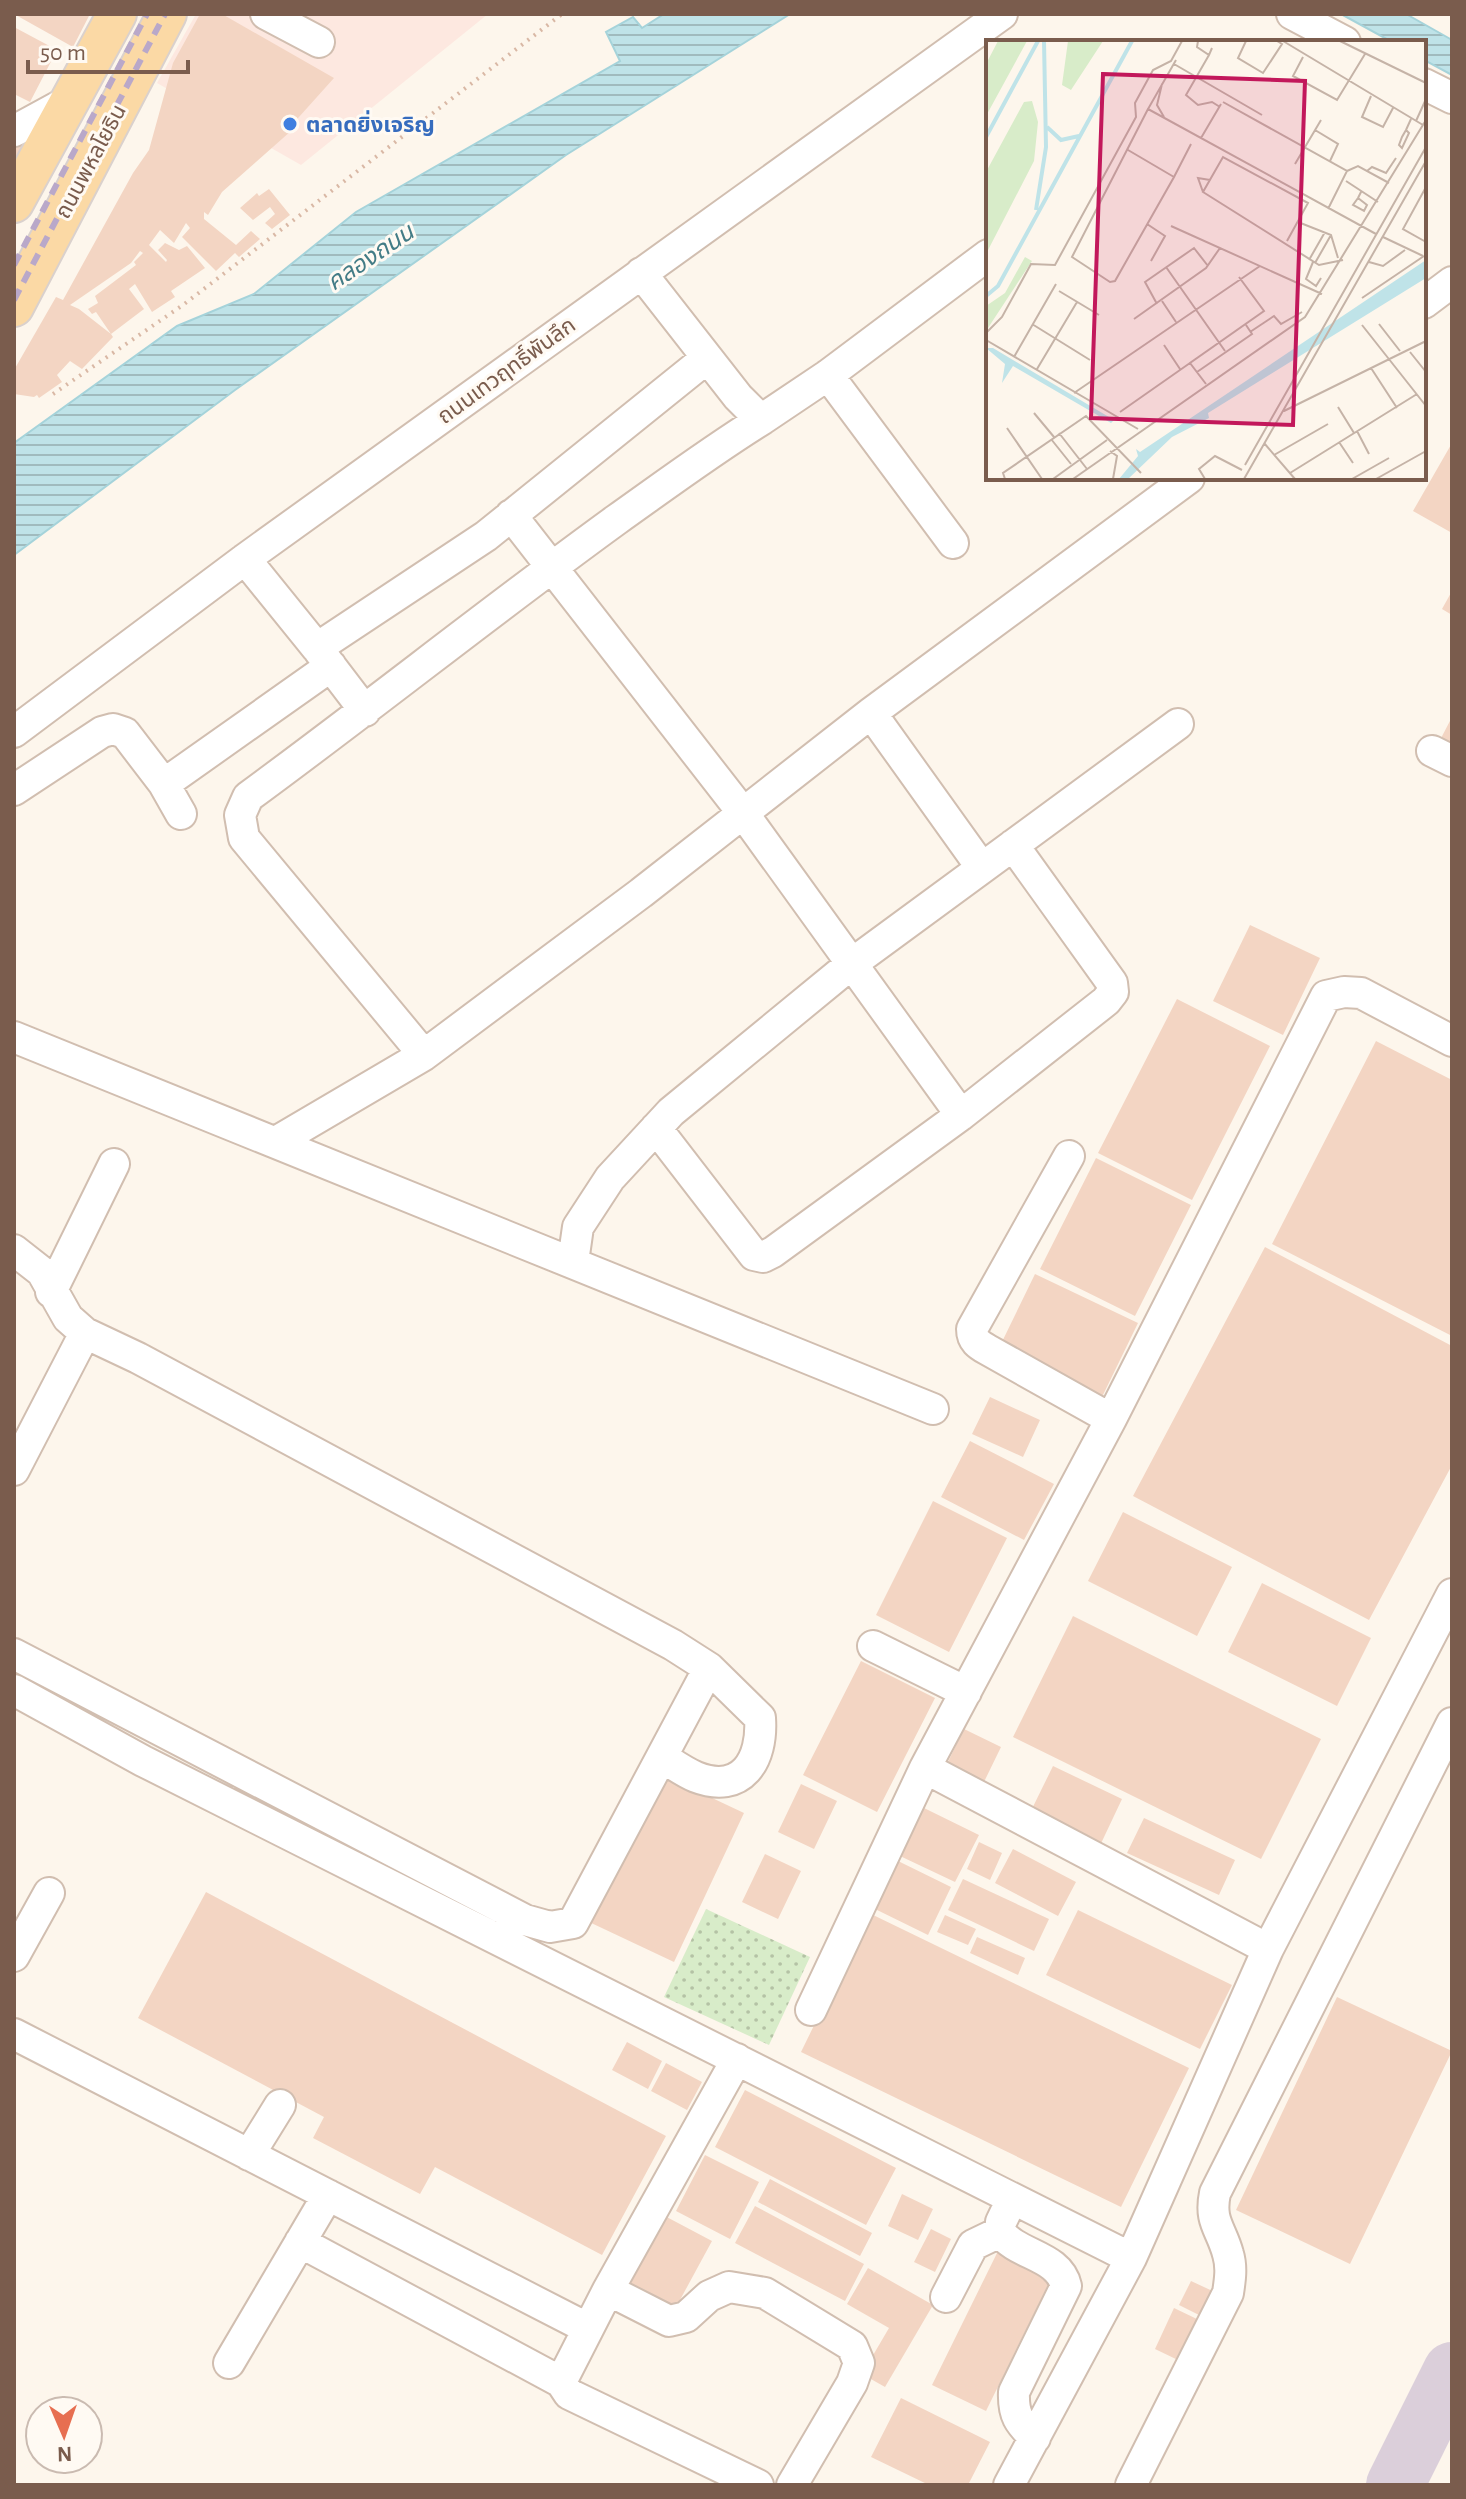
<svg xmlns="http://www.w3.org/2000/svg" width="1466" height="2499" font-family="'Alegreya Sans','Noto Sans Thai',sans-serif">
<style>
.commercial{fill:#fde8e0}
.grass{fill:url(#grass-dots)}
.water{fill:url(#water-rules);stroke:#a5d3da;stroke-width:2}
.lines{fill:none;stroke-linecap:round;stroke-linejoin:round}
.taxiway{stroke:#dbcfda;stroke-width:58}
.building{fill:#f3d5c3;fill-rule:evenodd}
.minor-casing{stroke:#d1beb0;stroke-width:34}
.major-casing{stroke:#dad1cd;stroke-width:42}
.path{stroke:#d9b8a5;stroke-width:4;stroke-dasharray:2 6;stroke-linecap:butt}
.minor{stroke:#fff;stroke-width:30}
.major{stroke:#fbd9a5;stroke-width:38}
.rail{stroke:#b9a8c9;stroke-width:6;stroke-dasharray:12 8;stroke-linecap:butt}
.shop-dot{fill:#3f7fe0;stroke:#fffaf3;stroke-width:3}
.labels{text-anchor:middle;stroke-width:6;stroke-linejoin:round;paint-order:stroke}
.shop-label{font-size:22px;font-weight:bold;fill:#366cbe;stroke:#fffaf3;text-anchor:start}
.street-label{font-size:22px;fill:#7a5c4d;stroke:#fffaf3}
.water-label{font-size:24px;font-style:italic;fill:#437c86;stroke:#fffaf3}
.inset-river{fill:none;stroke:#bfe3e8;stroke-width:4}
.inset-road{fill:none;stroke:#c5b3a7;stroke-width:2}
.view{fill:#c2185b;fill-opacity:0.15;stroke:#c2185b;stroke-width:4}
.inset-edge{fill:none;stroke:#7a5c4d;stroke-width:4}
</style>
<defs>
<pattern id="grass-dots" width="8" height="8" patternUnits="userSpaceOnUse" patternTransform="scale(2)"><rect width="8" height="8" fill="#d8ecc9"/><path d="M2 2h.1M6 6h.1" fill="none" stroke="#b4c2a5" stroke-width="1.8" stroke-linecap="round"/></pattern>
<pattern id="water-rules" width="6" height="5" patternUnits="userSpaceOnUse" patternTransform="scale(2)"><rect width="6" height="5" fill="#bfe3e8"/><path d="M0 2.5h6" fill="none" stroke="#a0bbbe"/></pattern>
</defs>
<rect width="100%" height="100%" fill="#fdf6ec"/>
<path class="commercial" d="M196,14h292l-187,151 -144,-82z"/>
<path class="grass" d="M706,1909l104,48 -41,88 -105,-48z"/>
<path class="water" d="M664,14h126l-224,141 -331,235 -221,165v-112l163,-117 77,-32 102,-82 264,-151 -14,-29 27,-15 9,11z
M1341,14h65l46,26v35l-28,-15v-18h-32z"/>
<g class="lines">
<path class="taxiway" d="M1395,2485l57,-114"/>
</g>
<path class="building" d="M14,14h76l-17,33z
M200,14h22l112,64 -44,49 1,4 -69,61 -14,23 -4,-3v7l32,26 15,-14 9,8 -21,18 -4,-4 -19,18 -34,-34 8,-9 -4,-5 -12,20 -14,-13 -11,15 17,17 1,-2 -9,-10 7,-7 14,7 8,-4 18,22 -34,23 4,6 -23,15 -17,-28 -6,5 15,20 -33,25 2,3 -31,32 -12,-8 -13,14 5,7 -23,16 -2,-3 -3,2 -20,-3v-24l42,-73 7,3 70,-127 16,-23 24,-87zM140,251l3,2 -9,9 2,3 -41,31 3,7 -10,6 4,5 4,-2 15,22 -32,-25 -9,-4 61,-42z
M14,27l43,23 -27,52 -16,-8z
M21,141l4,6 -11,29v-32z
M269,189l21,26 -18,14 -7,-6 10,-9 -5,-7 -17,13 -13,-12 17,-15 2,3z
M1452,443v90l-39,-22z
M1452,591v24l-10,-6z
M1452,717v34l-14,-7z
M1250,925l70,33 -37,77 -70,-34z
M1177,999l93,47 -78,154 -94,-47z
M1376,1041l76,39v256l-180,-92z
M1096,1158l95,47 -56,111 -95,-47z
M1265,1247l187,99v119l-83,155 -236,-124z
M1035,1274l103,49 -37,76 -103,-49z
M990,1397l50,23 -17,37 -51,-23z
M970,1441l84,43 -30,56 -83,-43z
M933,1501l74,37 -58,114 -73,-37z
M1123,1512l109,55 -35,69 -109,-55z
M1262,1583l109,55 -34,68 -109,-54z
M1073,1616l248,123 -60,120 -248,-122z
M861,1661l74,37 -58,114 -74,-37z
M964,1729l37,18 -18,37 -37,-18z
M1053,1766l69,33 -26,55 -70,-33z
M657,1772l87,41 -70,149 -87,-41z
M801,1784l36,17 -23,48 -36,-17z
M924,1808l55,27 -24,47 -55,-26z
M1144,1818l91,42 -16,35 -92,-42z
M979,1842l23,11 -12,27 -23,-11z
M1013,1849l63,33 -18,34 -63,-33z
M765,1854l36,17 -23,48 -36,-17z
M896,1860l55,27 -23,48 -55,-27z
M963,1879l86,40 -15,32 -86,-41z
M206,1892l460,244 -64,119 -167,-88 -15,27 -107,-56 11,-21 -186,-99z
M1078,1910l154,75 -32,64 -154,-74z
M869,1913l320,155 -68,139 -320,-155z
M945,1915l31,14 -8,16 -31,-13z
M977,1937l48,21 -7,17 -48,-22z
M1337,1997l115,54 -102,213 -114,-54z
M627,2042l35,19 -14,28 -36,-19z
M666,2063l36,19 -15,28 -36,-19z
M745,2090l151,78 -30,57 -151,-78z
M705,2155l54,27 -29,57 -54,-28z
M770,2179l102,54 -12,23 -102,-54z
M902,2194l31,15 -15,31 -30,-14z
M755,2206l109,58 -19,37 -110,-58z
M661,2214l51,27 -38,70 -50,-27z
M931,2229l20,10 -16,33 -21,-10z
M1000,2247l54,26 -68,138 -54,-26z
M868,2268l65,37 -48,82 -23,-13 27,-46 -42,-24z
M1191,2281l28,13 -12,25 -28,-14z
M1174,2308l25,12 -19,41 -25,-12z
M901,2398l89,44 -22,43h-39l-58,-28z"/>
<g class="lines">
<defs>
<path id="minor" d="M266,14l53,28
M1292,14l53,28
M1424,84l28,14
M14,131l55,-30
M1424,303l28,-21
M828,375l125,168
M761,420l67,-45 160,-120
M511,515l232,298 218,302
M245,559l72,89
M365,711l-48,-63 169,-112 221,-178
M871,713l111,155
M14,732l231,-173 757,-545
M1432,751l20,10
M164,784l17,30
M14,790l88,-58 11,-3 12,4 39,51 167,-118
M14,1037l919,372
M424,1055l-180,-217 -4,-23 8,-18c124,-91 244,-187 368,-277 48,-34 95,-69 145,-100l-23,-23 -97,-124
M656,1128l98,127 9,2 10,-5 188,-137 145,-114 7,-9 -1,-9 -99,-138
M276,1142l148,-87 217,-162 230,-180 318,-235
M1069,1156l-97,173c0,12 7,16 16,21l123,69
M14,1250l28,22 26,46 17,15 53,25 535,287 36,23 -136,255 -23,4 -25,-7 -511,-266
M573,1262l5,-35 32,-49 61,-66 179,-147 328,-241
M51,1292l63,-128
M14,1470l71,-137
M873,1646l93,46
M14,1690l129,71 988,497 -122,227
M662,1757c11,7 22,15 34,20 46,18 67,-17 64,-59l-51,-50
M1268,1949l-343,-181 186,-349 215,-423 18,-4 17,1 91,48
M14,1956l35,-63
M811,2010l114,-242
M14,2034l573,294
M249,2155l31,-50
M1012,2199l-11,23 -1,10c18,24 59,23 66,54l-52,106c-1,23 5,31 21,46
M300,2242l261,140 8,12 189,91
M1131,2258l137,-309 184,-355
M608,2290l61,31 17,-4 23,-21 20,-9 36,6 87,53 7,17 -7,20 -60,102
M946,2297l27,-52 27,-13
M229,2363l99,-168
M561,2382l47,-92 129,-231
M1131,2485l97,-192c2,-13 4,-26 0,-39 -7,-26 -19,-32 -13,-61l237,-470"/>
<path id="major" d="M14,203l103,-189
M14,307l153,-293"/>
</defs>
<use href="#minor" class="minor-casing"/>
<use href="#major" class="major-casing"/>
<path class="path" d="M53,394l130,-89 379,-291"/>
<use href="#minor" class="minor"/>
<use href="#major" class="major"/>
<path class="rail" d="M14,265l133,-251
M14,300l151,-286"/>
</g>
<circle class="shop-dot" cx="290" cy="124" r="8"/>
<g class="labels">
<g class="shop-label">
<text x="306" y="132">ตลาดยิ่งเจริญ</text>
</g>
<g class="street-label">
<text transform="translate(90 161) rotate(-62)" y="8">ถนนพหลโยธิน</text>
<text transform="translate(506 370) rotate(-36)" y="8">ถนนเทวฤทธิ์พันลึก</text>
</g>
<g class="water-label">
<text transform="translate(370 257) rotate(-34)" y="8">คลองถนน</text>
</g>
</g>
<g transform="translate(986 40)">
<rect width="440" height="440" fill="#fdf6ec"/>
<path d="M12,1h29l-41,75v-52zM82,1h35l-32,49 -9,-5zM46,61l6,21 -4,39 -48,93v-82l38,-70zM39,217l7,4 -46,70v-25l19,-13z" fill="#d8ecc9"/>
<path d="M440,220v18l-218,135 1,5 -37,19 -44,42h-9l19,-23 -2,-7 4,3zM0,308h7l121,72 -3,3 -98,-57 -11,17 3,-19z" fill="#bfe3e8"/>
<path class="inset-river" d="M61,87l14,13 18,-4M0,97l52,-96M50,170l10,-63 -2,-106M0,256l12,-10 134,-245"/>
<path class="inset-road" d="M212,1l-1,6 12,8 3,-7M260,1l-8,17 25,15 19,-29 -5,-3M297,1l140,84M354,1l86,42M223,15l-23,40 12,10 14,-3 8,5M317,17l-10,19 44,24 28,-46M190,20l-28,49 228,125M188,24l88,51M176,44l-5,21 7,12M385,56l-9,21 21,10 10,-19M237,62l124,69 -19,38M430,81l10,-22M329,90l23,14 -8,17M420,90l3,3 -7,15 -3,-3 3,-8 4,-7 5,-11M215,98l20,-34M142,110l46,27 -59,104 -5,1 -38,-25 76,-148M309,124l26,-44M361,131l11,-5 31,17M381,131l5,-4 14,6 10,-15M188,137l17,-33M360,141l32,21M440,147l-23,42 23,13M217,152l-5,-14 12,2M372,158l9,7 -3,6 -11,-6 5,-7 3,-6M312,182l33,13 7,23M161,184l18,12 -14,25M185,186l151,68M397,197l40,19M301,201l21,-38 -85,-46 -20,35 116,73 24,-5M323,220l16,-28M327,222l-7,17 10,7 5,-8M383,222l14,4 22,-16M329,223l16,-28M180,227l59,84M73,251l40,24M376,258l62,-42M176,261l14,21M171,264l-12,-22 49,-34 14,18M148,279l72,-51 14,-20M46,284l58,36M393,284l21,27M376,285l64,81M264,292l24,-16 7,8 21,-12M0,293l16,-16 29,-53 24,1 81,-148 -1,-14 18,-33 18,-9 11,-20M0,300l152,89M178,305l16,24M424,312l16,20M28,317l42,-73M385,328l26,40M51,329l40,-67M211,332l55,-38 -6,-9M220,344l-16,-21 74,-52 -25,-34M88,353l186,-127M352,367l16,26M298,371l142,-70M134,372l70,-49M48,373l20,24M21,388l35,51M371,391l12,23M73,393l28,36M65,399l20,25M353,402l14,21M278,403l31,36M124,411l7,5 -4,23M288,415l54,-31M259,425l181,-318M304,433l127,-79M19,439l-2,-6 83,-57 55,57M67,439l54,-39M87,439l232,-162 121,-197M219,439l-6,-10 16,-13 27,14M258,439l182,-318M366,439l37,-21M390,439l50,-28"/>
<path class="view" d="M117,34l202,7 -12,344 -202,-7z"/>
<rect width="440" height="440" class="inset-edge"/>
</g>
<rect width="1466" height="2499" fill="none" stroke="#7a5c4d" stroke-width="32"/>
<g transform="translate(64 2435) rotate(178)"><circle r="38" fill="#fffaf3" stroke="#cabbb1" stroke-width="2"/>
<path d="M0-6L14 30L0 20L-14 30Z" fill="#e76f51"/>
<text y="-12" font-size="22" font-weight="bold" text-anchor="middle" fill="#7a5c4d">N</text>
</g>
<path d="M28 60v12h160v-12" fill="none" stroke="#7a5c4d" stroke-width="4"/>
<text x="40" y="60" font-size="24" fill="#7a5c4d" stroke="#fffaf3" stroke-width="6" paint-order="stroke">50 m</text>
</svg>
